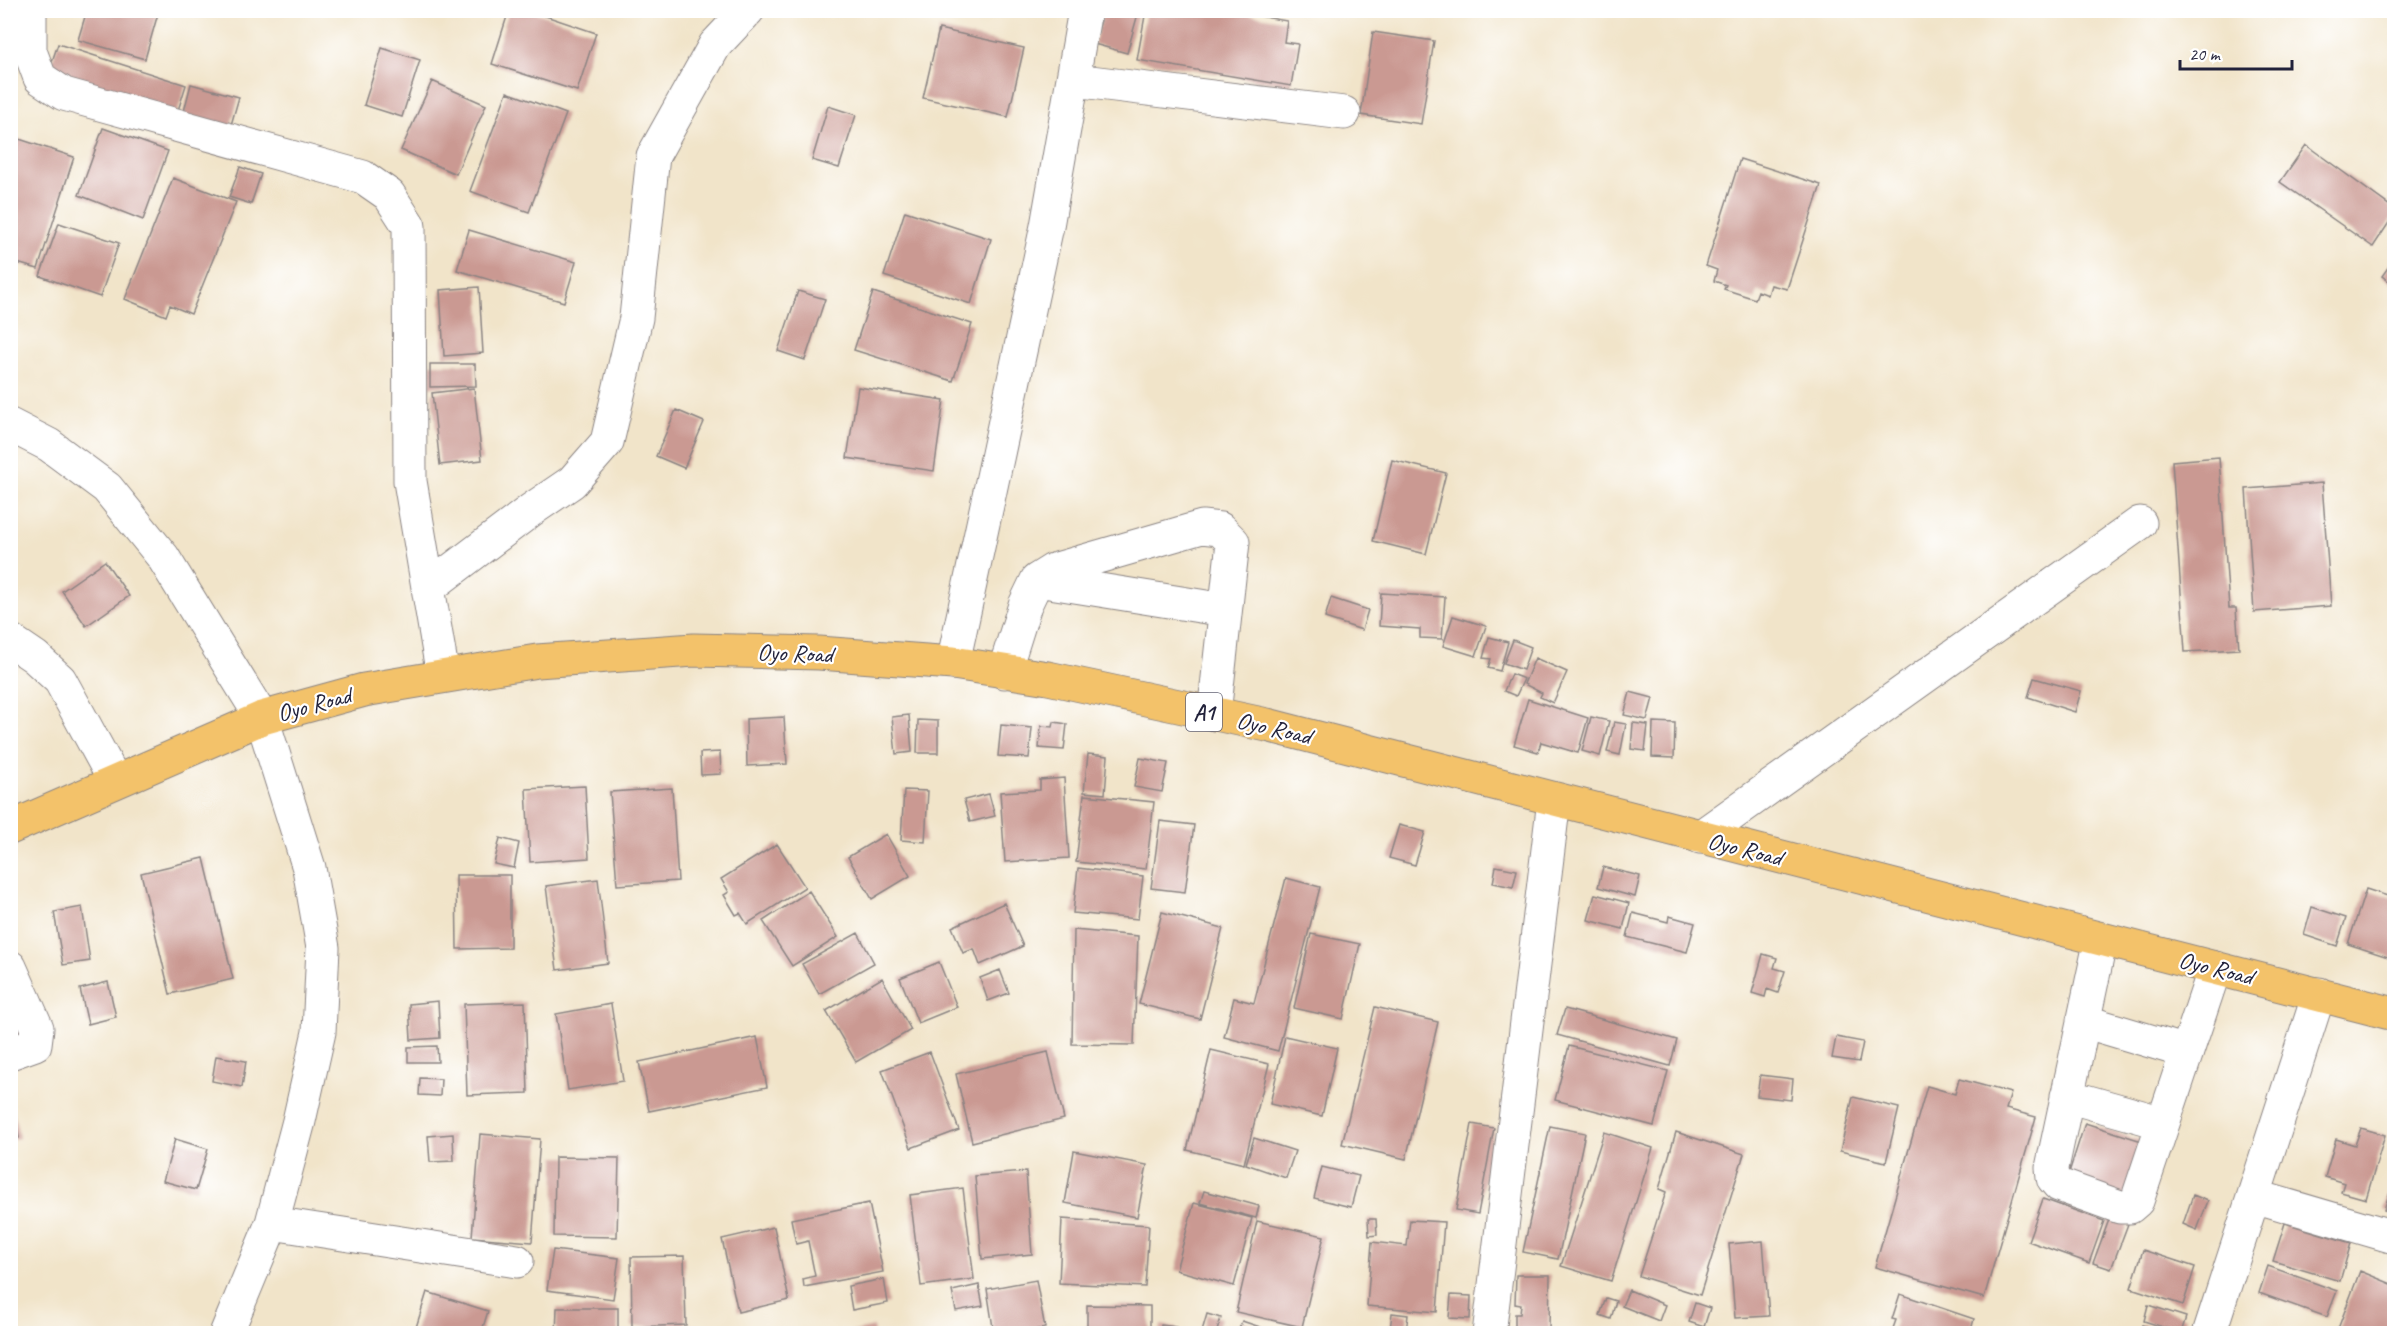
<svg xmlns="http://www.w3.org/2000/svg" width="2405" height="1344" font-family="Caveat,sans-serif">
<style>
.building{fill:#ca9992}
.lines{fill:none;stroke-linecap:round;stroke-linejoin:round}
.minor-casing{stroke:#8a8382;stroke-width:35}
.highway-casing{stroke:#8a8382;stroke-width:35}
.minor{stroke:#fff;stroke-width:33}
.highway{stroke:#f3c26a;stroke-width:33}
.labels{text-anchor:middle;stroke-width:4.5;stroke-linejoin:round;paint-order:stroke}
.shield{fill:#fff;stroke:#646476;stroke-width:1.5}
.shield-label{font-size:22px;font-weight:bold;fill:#22223b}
.street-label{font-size:24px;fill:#22223b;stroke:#fff}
</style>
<rect width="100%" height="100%" fill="#fff"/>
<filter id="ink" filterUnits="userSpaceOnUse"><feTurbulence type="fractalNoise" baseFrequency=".0167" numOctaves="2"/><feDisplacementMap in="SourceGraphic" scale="12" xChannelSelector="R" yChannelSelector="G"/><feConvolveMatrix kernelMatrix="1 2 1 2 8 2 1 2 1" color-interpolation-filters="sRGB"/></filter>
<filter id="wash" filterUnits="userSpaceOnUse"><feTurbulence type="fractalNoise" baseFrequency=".008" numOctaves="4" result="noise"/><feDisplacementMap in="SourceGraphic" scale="24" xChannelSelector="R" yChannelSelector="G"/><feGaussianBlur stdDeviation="1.35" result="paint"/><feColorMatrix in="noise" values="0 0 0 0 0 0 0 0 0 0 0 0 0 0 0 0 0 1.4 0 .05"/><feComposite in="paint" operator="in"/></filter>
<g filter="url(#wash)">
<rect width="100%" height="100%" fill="#f1e4c9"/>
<g id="blocks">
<path class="building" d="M87,10h72l-14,49 -67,-19z
M509,10h19l68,23 -19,58 -85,-27z
M1104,10h35l-12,43 -33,-9z
M1146,10h80l61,11 -3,21 14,2 -7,42 -154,-26z
M939,29l85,19 -16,69 -85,-19z
M1373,32l61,9 -13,83 -60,-9z
M58,44l128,41 -10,32 -129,-41z
M382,48l38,12 -18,57 -38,-12z
M432,81l54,24 -30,69 -55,-24z
M191,84l48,13 -10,35 -47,-13z
M507,92l59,22 -37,98 -59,-21z
M828,106l28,9 -17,53 -27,-8z
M103,128l65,23 -25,69 -64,-25z
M10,136l64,21 -36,112 -28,-8z
M2306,145l88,64v6l-21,32 -93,-65z
M1740,159l81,26 -34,104 -16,-4 -3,10 -10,-4 -3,8 -31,-10 2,-4 -12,-4 3,-11 -11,-4z
M240,167l21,7 -10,30 -22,-7z
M173,178l63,24 -45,112 -21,-9 -4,11 -41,-17z
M905,211l86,28 -20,65 -87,-28z
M59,223l60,20 -19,54 -60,-21z
M469,230l107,32 -12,40 -107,-32z
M2394,259v26l-12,-9z
M479,287l4,66 -39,3 -4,-66z
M798,291l27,8 -20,61 -27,-9z
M873,292l99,32 -19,57 -99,-31z
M430,364h45l1,22 -46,1z
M858,387l86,13 -10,71 -87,-13z
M474,388l8,72 -42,5 -8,-72z
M676,410l28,12 -20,46 -28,-12z
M2219,457l10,151h7l3,41 -54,3 -13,-191z
M1392,460l54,13 -20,81 -53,-13z
M2322,483l9,123 -77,6 -8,-123z
M105,561l24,35 -43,30 -24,-35z
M1381,593l64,4 -3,42 -22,-1v-9l-41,-3z
M1331,598l37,12 -6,20 -37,-12z
M1453,616l33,10 -10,30 -33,-10z
M1489,637l19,5 -8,29 -12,-3 3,-9 -8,-1z
M1513,640l18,7 -8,23 -19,-7z
M1535,658l32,14 -14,31 -13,-6 2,-4 -18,-9z
M1511,674l13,5 -8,17 -12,-5z
M2034,678l47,13 -6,21 -47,-15z
M1630,692l23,6 -6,22 -23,-5z
M1528,699l60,19 -10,35 -37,-11 -3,10 -24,-7z
M909,715l3,37 -16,2 -4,-37z
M784,717l3,47 -40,2 -1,-47z
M1591,717l18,4 -9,35 -18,-5z
M918,720l20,1v32h-21z
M1054,722l13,2 -3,26 -25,-2 2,-22 12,1z
M1614,722l12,2 -6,31 -13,-3z
M1653,722l22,1 -1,35 -22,-1z
M1633,723l15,2 -3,26 -14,-2z
M1001,725l31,3 -3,30 -31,-2z
M720,752l1,22 -20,1 -1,-22z
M1088,754l20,2 -3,38 -21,-2z
M1140,758l28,5 -6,29 -28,-5z
M1064,778l5,80 -64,4 -5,-70 40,-2v-10z
M585,786l4,72 -59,4 -4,-73z
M672,788l6,93 -61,4 -7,-93z
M904,790l24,1 -3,51 -24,-2z
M989,794l6,22 -25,6 -6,-22z
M1084,795l70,7 -8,67 -70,-7z
M1160,821l34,4 -9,67 -34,-4z
M1399,825l26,7 -10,33 -26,-7z
M886,834l24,42 -38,23 -24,-42z
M500,838l19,5 -5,25 -20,-4z
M777,844l28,43 -58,37 -7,-11 -4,2 -12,-20 5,-3 -8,-13z
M204,858l29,121 -63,15 -29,-121z
M1496,866l21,4 -4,17 -20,-4z
M1603,867l37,9 -5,21 -37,-10z
M1078,868l65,8 -5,43 -65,-6z
M456,875h54v73l-53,1z
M1286,878l34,9 -42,164 -54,-14 10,-39 20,5z
M598,879l10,84 -51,7 -11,-84z
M2366,889l28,9v61l-46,-15z
M809,891l29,46 -46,29 -29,-45z
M1595,894l34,9 -6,26 -35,-9z
M1004,903l19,43 -43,19 -6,-16 -11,4 -11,-26z
M82,907l8,54 -27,4 -9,-53z
M2312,907l34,11 -9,28 -33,-11z
M1162,912l61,16 -23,91 -61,-15z
M1633,913l35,9 1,-6 26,7 -8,29 -60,-15z
M1074,930l64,6 -4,109 -62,-1z
M858,933l16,30 -55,31 -17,-30z
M1311,934l49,10 -17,75 -49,-11z
M1763,954l14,4 -3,10 11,3 -7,22 -11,-4 -2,8 -13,-4z
M939,962l18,45 -39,16 -18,-45z
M1000,970l9,23 -21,8 -8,-23z
M882,978l29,52 -55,32 -30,-51z
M108,982l8,35 -28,7 -8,-35z
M438,1001l2,37 -29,2 -2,-36z
M525,1002l3,91 -61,2 -3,-91z
M611,1004l12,77 -55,9 -12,-76z
M10,1006l16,30 -16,3z
M1375,1007l63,15 -32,137 -64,-15z
M1565,1009l112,31 -7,26 -113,-31z
M1285,1036l52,12 -15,68 -52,-12z
M757,1037l10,50 -118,24 -10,-49z
M1836,1037l27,5 -4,20 -27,-4z
M437,1046l1,16h-30v-15z
M1569,1046l99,25 -14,55 -99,-26z
M1211,1050l58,14 -25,100 -57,-14z
M930,1052l29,78 -48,18 -29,-78z
M1048,1052l16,67 -92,23 -16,-68z
M216,1056l30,5 -4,26 -30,-6z
M1760,1075l33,4 -2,21 -34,-4z
M420,1078l21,1 -1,17 -21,-1z
M1959,1079l52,14 -5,16 30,8 -52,181 -109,-31 52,-181 28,8z
M1853,1097l46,11 -13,54 -46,-11z
M12,1102l7,36 -9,2v-37z
M2085,1123l60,19 -19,59 -60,-19z
M1472,1124l22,4 -16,86 -22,-4z
M1550,1126l35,7 -27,126 -35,-7z
M2361,1128l24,7 -19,64 -25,-7 3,-9 -19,-6 11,-38 19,6z
M1604,1132l49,16 -42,133 -50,-15z
M1676,1132l68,22 -44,141 -61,-19 27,-84 -7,-3z
M453,1134l1,27 -24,1 -2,-26z
M480,1134l60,5 -8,103 -60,-5z
M1254,1138l41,13 -9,27 -40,-14z
M175,1139l33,10 -12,41 -33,-9z
M1074,1151l73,14 -10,52 -72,-14z
M555,1157l64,1 -2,79 -63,-1z
M1322,1167l37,9 -8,31 -37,-9z
M1026,1172l6,82 -50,5 -7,-83z
M2394,1179v34l-10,-3z
M963,1188l11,91 -53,7 -11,-91z
M1204,1191l55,15 -3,12 -56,-15z
M2193,1195l15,6 -11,29 -14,-6z
M2043,1199l61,22 -15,42 -61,-22z
M869,1203l14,69 -79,15 -1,-8 12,-3 -7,-35 -12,3 -5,-25z
M1194,1203l58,15 -18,68 -58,-16z
M2110,1217l18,7 -17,45 -18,-6z
M1062,1219l87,6 -4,62 -86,-4z
M1368,1219h8l1,16 -8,1z
M1410,1220l34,2 -7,90 -70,-6 5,-64 35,4z
M1257,1221l67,15 -22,91 -66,-15z
M2285,1223l66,20 -11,38 -67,-20z
M774,1227l15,73 -51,12 -16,-73z
M1763,1241l6,75 -34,2 -6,-74z
M553,1250l66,8 -6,41 -66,-9z
M2143,1250l52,17 -12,38 -52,-17z
M684,1256l2,69 -54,2 -1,-70z
M2268,1266l69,25 -10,26 -68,-24z
M2360,1271l34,14v49h-58z
M1516,1275h34l-1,54h-34v-15h5l1,-9 -6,-1z
M884,1279l4,24 -36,7 -4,-24z
M1036,1280l9,48 -34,6h-17l-7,-45z
M979,1285l4,21 -27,5 -4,-20z
M1629,1290l36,15 -6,16 -37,-15z
M427,1292l61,19 -7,23h-67z
M1900,1294l74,25 -4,15h-79l5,-14 -4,-1z
M1451,1295l20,1 -1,23 -21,-1z
M1606,1298l10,3 -5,18 -11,-4z
M1695,1303l15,5 -6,19 -15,-5z
M1087,1305l63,1v28h-63z
M2148,1305l38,12 -5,16 -37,-12z
M557,1308h61v26h-62z
M1392,1313l16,2 -2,17 -16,-2z
M1207,1314l14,4 -5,16 -14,-3z
M1242,1321l27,9 -1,4h-31z
M1161,1325l15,2v7h-16z
M2142,1325l26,8v1h-29z
M873,1327l1,7h-26v-1z"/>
</g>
</g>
<g filter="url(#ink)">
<use href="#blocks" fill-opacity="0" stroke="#8a8382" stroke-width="1.5"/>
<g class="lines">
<defs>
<path id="minor" d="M30,10v41l10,27 24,16 299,83 26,18 20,31 1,255 33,195
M1074,80l270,33
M10,425l39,20 58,43 56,69 99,161 47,150 14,80 -4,84 -20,89 -27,102 -46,111
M1037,580l188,30
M428,588l103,-78 41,-28 35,-40 29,-124 17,-162 62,-111 33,-35
M10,640l25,17 25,23 55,101
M953,663l94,-437 38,-216
M1004,672l21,-67 12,-25 16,-10 149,-43 18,2 13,13 -19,172
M1700,837l440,-314
M2101,939l-49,229 1,10 6,7 61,22h10l7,-6 78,-233
M10,967l27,61 -2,16 -25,9
M2083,1021l104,31
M2067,1096l96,27
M2254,1196l140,41
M272,1223l245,38
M1489,1334l65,-534
M2209,1334l110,-340"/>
<path id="highway" d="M10,828l252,-110 102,-28 173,-29 157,-11 125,3 134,10 95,15 219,47 1127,289"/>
</defs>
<use href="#minor" class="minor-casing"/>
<use href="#highway" class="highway-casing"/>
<use href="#minor" class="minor"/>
<use href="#highway" class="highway"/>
</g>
</g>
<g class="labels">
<rect class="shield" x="1186" y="693" width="36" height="38" rx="4.5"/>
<g class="shield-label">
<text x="1204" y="720">A1</text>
</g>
<g class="street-label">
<text transform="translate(795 653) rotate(2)" y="8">Oyo Road</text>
<text transform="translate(314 704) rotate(-15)" y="8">Oyo Road</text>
<text transform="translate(1274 728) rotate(13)" y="8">Oyo Road</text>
<text transform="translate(1745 849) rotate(14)" y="8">Oyo Road</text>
<text transform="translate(2216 968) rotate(14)" y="8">Oyo Road</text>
</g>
</g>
<rect width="2405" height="1344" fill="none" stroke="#fff" stroke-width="36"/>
<path d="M2180 60v9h112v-9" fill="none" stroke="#22223b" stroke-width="3"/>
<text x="2189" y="60" font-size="18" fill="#22223b" stroke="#ffffff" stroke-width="4.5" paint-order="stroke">20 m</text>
</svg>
